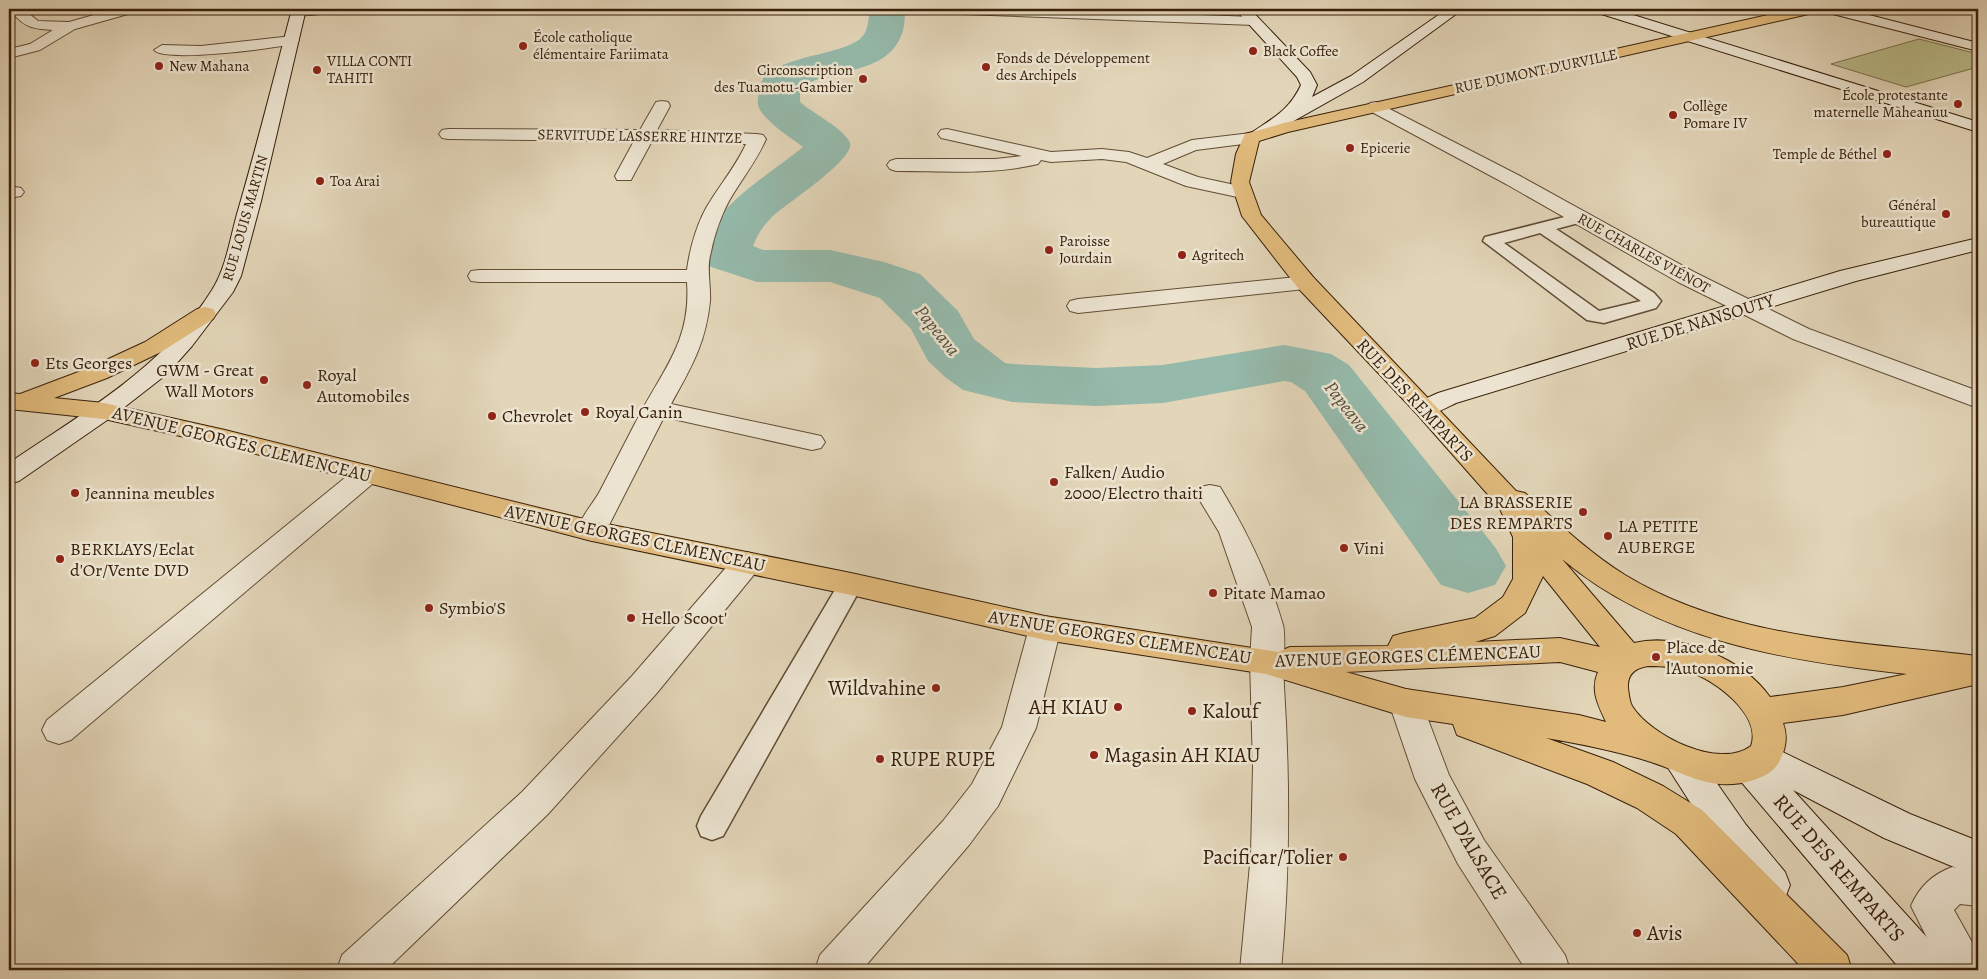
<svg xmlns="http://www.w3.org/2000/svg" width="1987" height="979" font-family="Alegreya,serif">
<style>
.green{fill:#babb8a;stroke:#796e4a}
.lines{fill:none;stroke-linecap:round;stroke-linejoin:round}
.river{fill:#95b9aa;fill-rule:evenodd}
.lane-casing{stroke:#624d35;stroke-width:3}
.street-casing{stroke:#624d35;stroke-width:2}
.secondary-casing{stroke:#382009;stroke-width:2}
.primary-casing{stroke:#382009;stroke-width:2}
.lane{fill:#ece4d1;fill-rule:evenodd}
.street{fill:#ece4d1;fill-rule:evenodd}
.secondary{fill:#ece4d1;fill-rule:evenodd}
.primary{fill:#e1ba7c;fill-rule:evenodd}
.poi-dot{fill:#8f2418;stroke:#ece4d1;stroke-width:2}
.labels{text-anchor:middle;stroke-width:5;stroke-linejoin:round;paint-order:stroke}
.far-poi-label{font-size:15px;fill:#382009;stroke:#ece4d1;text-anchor:start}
.far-street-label{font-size:15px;fill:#382009;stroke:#ece4d1}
.street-label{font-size:18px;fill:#382009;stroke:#ece4d1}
.poi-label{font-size:18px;fill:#382009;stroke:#ece4d1;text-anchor:start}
.water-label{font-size:19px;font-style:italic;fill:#544e39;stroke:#ece4d1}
.near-poi-label{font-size:21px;fill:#382009;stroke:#ece4d1;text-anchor:start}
.near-street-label{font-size:21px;fill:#382009;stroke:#ece4d1}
</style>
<rect width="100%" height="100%" fill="#e2d5b8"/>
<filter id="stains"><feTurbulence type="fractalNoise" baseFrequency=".004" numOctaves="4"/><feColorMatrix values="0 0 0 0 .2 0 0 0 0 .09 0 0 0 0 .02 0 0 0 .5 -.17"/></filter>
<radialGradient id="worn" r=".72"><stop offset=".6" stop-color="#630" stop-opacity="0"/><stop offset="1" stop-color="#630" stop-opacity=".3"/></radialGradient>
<path class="green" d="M1919,39l59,15v13l-72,20 -75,-23z"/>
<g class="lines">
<path class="river" d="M870,9h36c-2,9 -1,19 -5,27 -16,40 -70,31 -101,52v14c12,11 45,27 50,41 5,17 -66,62 -79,75 -8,8 -14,17 -18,28l10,4h67l54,12 36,12 38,37 16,28 31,24 7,1 84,4 67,-3 121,-20 47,9 18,11 146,182 11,19 -11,19 -27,8 -27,-8 -136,-194 -14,-9 -7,-1 -121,22 -67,3 -84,-4 -49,-12 -18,-13 -17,-16 -17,-32 -31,-31 -50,-16h-73l-52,-17 -8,-11c23,-54 63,-72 106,-107 -12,-9 -41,-27 -45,-42 -1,-4 1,-11 1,-15 3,-35 80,-32 102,-52 8,-7 7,-20 9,-29z"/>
<defs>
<path id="lane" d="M1580,213l6,2 2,3 -2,3 -30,8 98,64 7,8 -5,7 -52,15 -17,-3 -104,-79 2,-4zM1540,233l101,68 -42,10 -95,-68z
M851,575l9,3 3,6 -140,252 -11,4 -11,-4 -4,-10 4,-10 141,-238z"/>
<path id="street" d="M15,9h14l-2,3 11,9 31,1 46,-13h22l-2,3 -60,17 -35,21 -31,8v-9l21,-5 23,-14c-17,-1 -29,-2 -40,-17z
M294,9h34c-6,7 -25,7 -34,5l-2,-3z
M928,9h112l214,8 7,4 -7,4 -319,-12z
M292,36l7,4 -2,3c-19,5 -133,20 -143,7l8,-5 39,1z
M662,101l6,1 2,4 -13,24 100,4 6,1 3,4c-10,23 -25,41 -37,62 -8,15 -15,35 -18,51 -5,16 0,32 -1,49 -4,42 -19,67 -39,103l141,30 9,2 4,6 -4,6 -9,2 -148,-33 -58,114 -4,7 -10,3 -10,-3 -4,-7c2,-14 15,-27 22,-40 14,-27 28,-54 42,-81 25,-45 49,-73 45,-128h-208l-8,-1 -3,-5 3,-5 8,-1h208c3,-23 11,-51 24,-70 12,-19 26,-36 35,-56l-94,-3 -19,35 -2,4h-14l-2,-4 19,-35 -186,-2 -6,-1 -3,-4 3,-4 6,-1 192,1 16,-28z
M1376,102l144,74 174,96 115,57 169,62v17l-185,-69 -115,-57 -172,-98 -136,-73 -2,-4 2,-4z
M947,129l104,23 51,-3 27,3 18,6 45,-18 59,-7 6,1 3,4 -3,4 -6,1 -55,7 -33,14 35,13 51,11 3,4 -3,4 -7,2 -56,-12 -60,-24 -24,-3 -51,3 -10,-2 -3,4c-45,11 -95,7 -142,7l-6,-2 -3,-4 3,-4 6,-2h99l27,-3 -81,-18 -3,-4 3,-4z
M9,186l12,2 3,4 -3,4 -12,2z
M1306,276l8,2 3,5 -3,5 -236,25 -8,-2 -3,-5 3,-5 8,-2z
M367,465l10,3 4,6 -4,6 -306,260 -12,4 -12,-4 -5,-10 5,-10 310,-252z
M1210,485l10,2c26,43 49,89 63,138 3,11 0,46 1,61 6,95 6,189 -3,284h-41l11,-116 2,-88 -3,-105 2,-34 -33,-95 -23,-38 4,-7z
M747,552l10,3 5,8 -5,8 -101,123 -108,120 -162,156h-49l5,-15 180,-163 110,-116 105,-121z
M1045,616l11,4 5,8 -25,100 -38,78 -29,39 -107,125h-47l5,-15 123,-134 29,-37 30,-57 27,-99 5,-8z
M1406,689l12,4 31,82 35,65 81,115 5,15h-44l-68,-106 -43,-85 -26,-76 5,-10z
M1952,867l26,3v36l-18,-2 -6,6 24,43v17h-35l-32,-64c8,-19 22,-32 41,-39z"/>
<path id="secondary" d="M292,9h14l-45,192 -20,75 -8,16 -41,54 -25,28 -54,42 -94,65 -10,3v-21c73,-49 156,-97 203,-173 14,-22 18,-51 25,-76 20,-68 37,-137 55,-205z
M1235,9h15l60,63 7,13 -5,12 39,-21 96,-67h16l-100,73 -103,58 -6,-1 -3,-4 3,-4c21,-14 36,-22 47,-46l-4,-8z
M1593,9h21l364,113v10l-383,-120z
M1823,9h23l132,34v8l-153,-39z
M1978,238v12l-122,31 -400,122c-14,7 -25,14 -40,10l-4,-5 4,-5 22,-10 402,-122z
M1764,743l146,71 68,27v36l-94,-39 -91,-48 150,165 5,15h-47l-163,-192 -6,-11 6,-11z
M1683,748l12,4 51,73 39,47 5,13 -5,13 -14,5 -14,-5 -37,-49 -55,-86 6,-11z"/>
<path id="primary" d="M1795,9h25l-7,4 -525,119 -29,9 -10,41 12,33 53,63 202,213 9,2c32,29 63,59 100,82 105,64 235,67 353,81v28l-135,31 -60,8c5,13 3,25 -3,37 -5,11 -15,16 -26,20 -42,13 -66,-6 -103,-18 -34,-11 -70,-18 -105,-24l67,24 50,24 39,24 145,145 5,15h-48l-128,-136 -39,-26 -50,-24 -130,-49 -4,-11 -47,-7 -140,-43 -221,-34 -194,-45 -259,-54 -367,-95 -121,-27 -95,-10v-16l11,1 69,-26 56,-26 52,-33 8,-2 8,2 3,5 -3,5 -52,33 -54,26 -53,20 50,5 121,27 367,91 259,52 194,43 233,36 12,-5 98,-1 5,-10 11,-3 71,-15 28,-21 10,-18v-42l-14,-30 -83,-94 -118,-125 -56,-72 -11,-34 5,-28 9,-20 39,-11zM1562,559c96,81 224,102 345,115l-64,13 -73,10c-27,-38 -89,-65 -136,-54zM1543,576l57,71 -40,-9 -85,4 20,-6 30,-23zM1560,662l38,10c-8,18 0,33 8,50l-27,-7 -173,-26 -60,-17zM1648,666c14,0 29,1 42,6 25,8 72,43 61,74 -32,24 -100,-10 -119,-40 -3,-6 -3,-12 -4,-18 -1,-14 7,-20 20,-22z"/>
</defs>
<use href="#lane" class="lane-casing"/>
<use href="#street" class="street-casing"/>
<use href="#secondary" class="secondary-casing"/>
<use href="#primary" class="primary-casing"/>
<use href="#lane" class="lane"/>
<use href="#street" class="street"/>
<use href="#secondary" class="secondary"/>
<use href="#primary" class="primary"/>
</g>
<g class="poi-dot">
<circle cx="523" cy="46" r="5"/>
<circle cx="1253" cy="51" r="5"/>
<circle cx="159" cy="66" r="5"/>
<circle cx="986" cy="67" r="5"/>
<circle cx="317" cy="70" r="5"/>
<circle cx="863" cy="79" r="5"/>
<circle cx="1958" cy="104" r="5"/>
<circle cx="1673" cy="115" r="5"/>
<circle cx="1350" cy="148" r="5"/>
<circle cx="1887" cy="154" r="5"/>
<circle cx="320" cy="181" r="5"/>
<circle cx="1946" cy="214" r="5"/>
<circle cx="1049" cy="250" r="5"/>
<circle cx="1182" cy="255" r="5"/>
<circle cx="35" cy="363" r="5"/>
<circle cx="264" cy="380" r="5"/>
<circle cx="307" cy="385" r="5"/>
<circle cx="585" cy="412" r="5"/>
<circle cx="492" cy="416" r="5"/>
<circle cx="1054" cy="482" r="5"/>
<circle cx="75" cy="493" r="5"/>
<circle cx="1583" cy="512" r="5"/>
<circle cx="1608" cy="536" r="5"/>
<circle cx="1344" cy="548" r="5"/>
<circle cx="60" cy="559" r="5"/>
<circle cx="1213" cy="593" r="5"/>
<circle cx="429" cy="608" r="5"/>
<circle cx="631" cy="618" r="5"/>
<circle cx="1656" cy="657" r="5"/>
<circle cx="936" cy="688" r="5"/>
<circle cx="1118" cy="707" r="5"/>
<circle cx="1192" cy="711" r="5"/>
<circle cx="1094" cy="755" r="5"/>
<circle cx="880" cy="759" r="5"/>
<circle cx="1343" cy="857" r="5"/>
<circle cx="1637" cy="933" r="5"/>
</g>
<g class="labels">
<g class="far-poi-label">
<text x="533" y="42">École catholique<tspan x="533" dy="17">élémentaire Fariimata</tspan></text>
<text x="1263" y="56">Black Coffee</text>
<text x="996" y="63">Fonds de Développement<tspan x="996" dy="17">des Archipels</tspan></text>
<text x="327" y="66">VILLA CONTI<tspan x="327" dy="17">TAHITI</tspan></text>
<text x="169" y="71">New Mahana</text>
<text x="853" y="75" text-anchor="end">Circonscription<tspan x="853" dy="17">des Tuamotu-Gambier</tspan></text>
<text x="1948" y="100" text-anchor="end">École protestante<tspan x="1948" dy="17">maternelle Maheanuu</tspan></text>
<text x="1683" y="111">Collège<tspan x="1683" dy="17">Pomare IV</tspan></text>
<text x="1360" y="153">Epicerie</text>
<text x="1877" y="159" text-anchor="end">Temple de Béthel</text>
<text x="330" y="186">Toa Arai</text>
<text x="1936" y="210" text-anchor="end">Général<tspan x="1936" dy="17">bureautique</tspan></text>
<text x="1059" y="246">Paroisse<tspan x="1059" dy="17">Jourdain</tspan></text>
<text x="1192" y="260">Agritech</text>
</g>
<g class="far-street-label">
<text transform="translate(1536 71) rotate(-12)" y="5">RUE DUMONT D'URVILLE</text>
<text transform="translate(640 136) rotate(1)" y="5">SERVITUDE LASSERRE HINTZE</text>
<text transform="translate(245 218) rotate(-74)" y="5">RUE LOUIS MARTIN</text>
<text transform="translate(1644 253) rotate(29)" y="5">RUE CHARLES VIÉNOT</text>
</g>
<g class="street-label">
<text transform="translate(1700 322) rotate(-17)" y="6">RUE DE NANSOUTY</text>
<text transform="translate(1415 400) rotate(47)" y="6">RUE DES REMPARTS</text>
<text transform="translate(242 444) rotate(14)" y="6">AVENUE GEORGES CLEMENCEAU</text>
<text transform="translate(635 538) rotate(12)" y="6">AVENUE GEORGES CLEMENCEAU</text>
<text transform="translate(1120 637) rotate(9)" y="6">AVENUE GEORGES CLEMENCEAU</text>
<text transform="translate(1408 656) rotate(-2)" y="6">AVENUE GEORGES CLÉMENCEAU</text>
</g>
<g class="poi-label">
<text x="45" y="369">Ets Georges</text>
<text x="254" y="376" text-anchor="end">GWM - Great<tspan x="254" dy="21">Wall Motors</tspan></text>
<text x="317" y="381">Royal<tspan x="317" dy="21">Automobiles</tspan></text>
<text x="595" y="418">Royal Canin</text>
<text x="502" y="422">Chevrolet</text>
<text x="1064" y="478">Falken/ Audio<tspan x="1064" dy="21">2000/Electro thaiti</tspan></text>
<text x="85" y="499">Jeannina meubles</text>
<text x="1573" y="508" text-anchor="end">LA BRASSERIE<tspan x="1573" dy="21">DES REMPARTS</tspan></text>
<text x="1618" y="532">LA PETITE<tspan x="1618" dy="21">AUBERGE</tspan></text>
<text x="1354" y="554">Vini</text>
<text x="70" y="555">BERKLAYS/Eclat<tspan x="70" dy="21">d'Or/Vente DVD</tspan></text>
<text x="1223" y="599">Pitate Mamao</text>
<text x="439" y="614">Symbio'S</text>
<text x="641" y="624">Hello Scoot'</text>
<text x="1666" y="653">Place de<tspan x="1666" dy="21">l'Autonomie</tspan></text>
</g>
<g class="water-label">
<text transform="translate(938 330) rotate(51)" y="7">Papeava</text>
<text transform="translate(1347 406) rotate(52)" y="7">Papeava</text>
</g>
<g class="near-poi-label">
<text x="926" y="695" text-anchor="end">Wildvahine</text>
<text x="1108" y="714" text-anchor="end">AH KIAU</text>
<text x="1202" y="718">Kalouf</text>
<text x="1104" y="762">Magasin AH KIAU</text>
<text x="890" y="766">RUPE RUPE</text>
<text x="1333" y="864" text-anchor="end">Pacificar/Tolier</text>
<text x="1647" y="940">Avis</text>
</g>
<g class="near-street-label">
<text transform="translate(1469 841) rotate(60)" y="7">RUE D'ALSACE</text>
<text transform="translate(1839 868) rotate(49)" y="7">RUE DES REMPARTS</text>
</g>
</g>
<rect width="1987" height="979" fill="none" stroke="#e2d5b8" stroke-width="30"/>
<rect x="10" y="10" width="1967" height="959" fill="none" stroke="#382009" stroke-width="2.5"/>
<rect x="15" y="15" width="1957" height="949" fill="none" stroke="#382009"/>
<rect width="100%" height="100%" filter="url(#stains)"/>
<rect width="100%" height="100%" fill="url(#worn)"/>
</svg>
